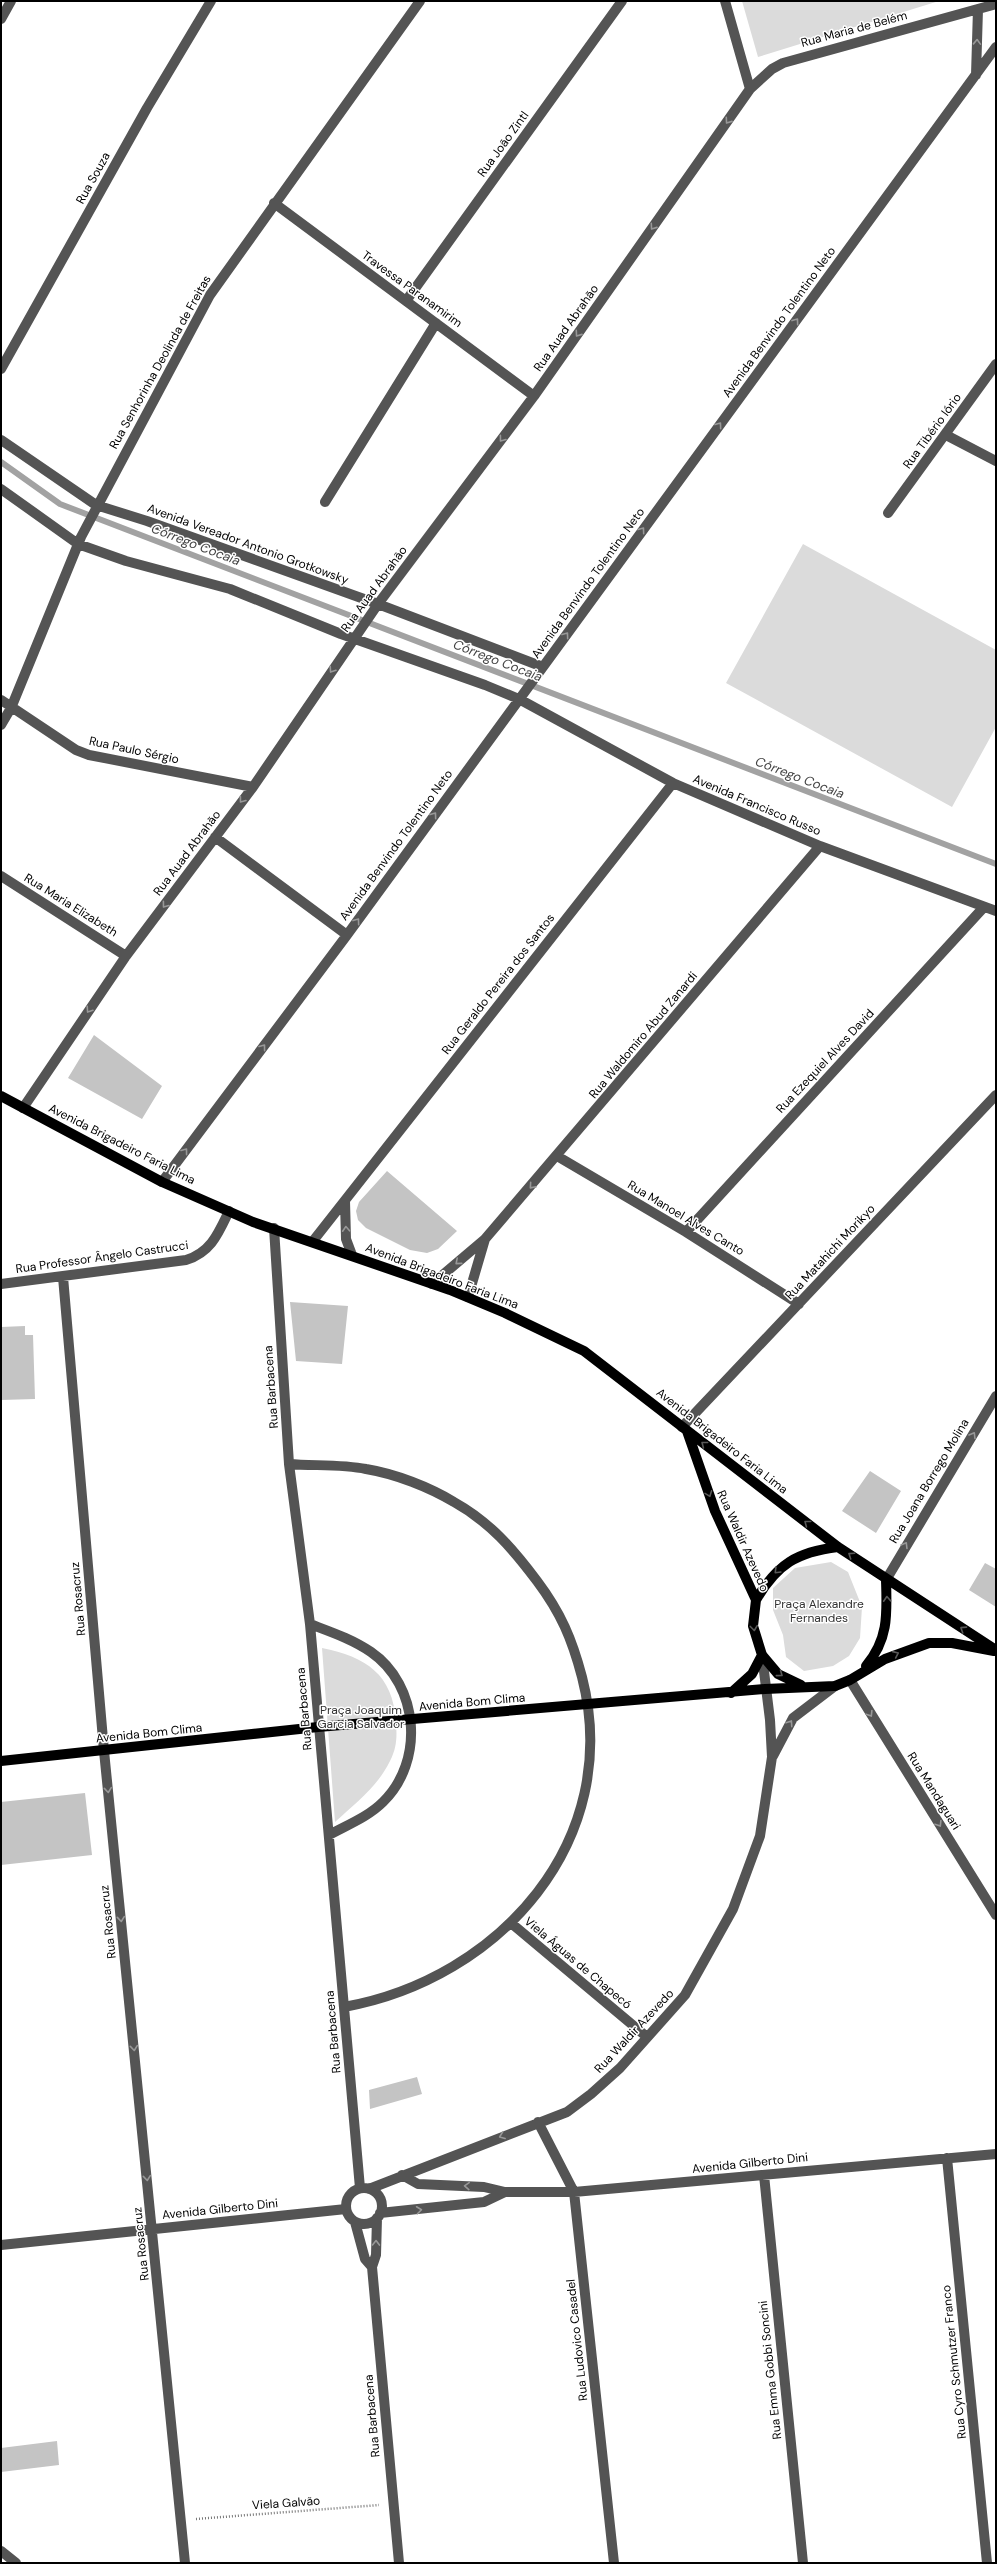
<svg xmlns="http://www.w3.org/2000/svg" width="997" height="2564" font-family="'DM Sans',sans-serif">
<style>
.green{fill:#dbdbdb}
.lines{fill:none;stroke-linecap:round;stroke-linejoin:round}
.stream{stroke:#a2a2a2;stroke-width:6}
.building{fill:#c4c4c4}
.path{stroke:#767676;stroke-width:2.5;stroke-dasharray:1 2;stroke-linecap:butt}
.minor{stroke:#545454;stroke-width:10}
.major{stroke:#000;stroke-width:10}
.oneway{stroke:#989898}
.oneway2{stroke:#595959}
.labels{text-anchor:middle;stroke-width:3;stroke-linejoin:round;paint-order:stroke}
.street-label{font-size:12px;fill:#000;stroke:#fff}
.park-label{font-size:12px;fill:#323232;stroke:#fff}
.water-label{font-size:13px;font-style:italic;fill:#434343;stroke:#fff}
</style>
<rect width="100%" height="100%" fill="#fff"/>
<path class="green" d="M742,1h197l-181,56z
M803,544l193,106v77l-44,80 -226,-124z
M831,1562l17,10 14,35 -2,31 -11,18 -16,10 -29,5 -18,-14 -3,-22 -10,-25v-22l22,-20z
M322,1648c44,9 71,26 74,74 1,15 1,25 -6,39 -12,25 -34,42 -55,61z"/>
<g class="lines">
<path class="stream" d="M1,462l59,42 936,360"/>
</g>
<path class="building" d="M94,1035l68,51 -20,33 -74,-41z
M387,1171l70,60 -19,18 -11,4 -17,-3 -44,-22 -8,-8 -2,-9 3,-9z
M290,1302l58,4 -6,58 -46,-3z
M25,1326v9h8l2,64 -34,1v-73z
M870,1471l31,20 -25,42 -34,-22z
M985,1563l11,6v38l-27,-17z
M85,1793l7,62 -91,10v-63z
M417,2077l5,17 -52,15 -1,-19z
M57,2441l2,24 -58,7v-24z"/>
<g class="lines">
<path class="path" d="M196,2519l183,-14"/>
<path class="minor" d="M725,1l25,88
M1,19l10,-18
M976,75l2,-66
M274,203l260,193
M406,301l216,-300
M1,369l146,-261 64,-107
M946,435l50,26
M1,440l95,65 51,16 231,83 165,63
M1,489l77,55 48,17 104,28 111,45 144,51 34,14 154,84 147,63 176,65
M325,502l111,-179
M888,513l108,-149
M1,700l75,50 13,5 164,32
M1,725l10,-17 70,-171 129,-242 210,-294
M215,837l132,98
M1,876l125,80
M23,1108l103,-152 127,-169 125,-183 156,-208 216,-307 22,-20 11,-6 213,-59
M557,1156l129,76 113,72
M162,1182l185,-247 649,-888
M345,1201l1,38 6,16
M274,1228l15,236 21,160 50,564
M686,1232l298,-325
M313,1241l360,-458
M63,1277l41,474 81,812
M1,1284l185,-24c25,-8 32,-26 43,-49
M432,1284l53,-45 335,-393
M468,1297l17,-58
M682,1427l314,-332
M289,1464c25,2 53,0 77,5 30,5 63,18 88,33 36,20 59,47 83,79 24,32 35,58 45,96 42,163 -82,302 -238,330
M886,1580l110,-184
M310,1624c21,8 42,15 61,28 48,33 54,109 12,150 -15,15 -36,23 -54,33
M850,1680l146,235
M773,1756l20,-38 42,-32
M511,1923l136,114
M538,2122l36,70 40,371
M947,2158l40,405
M402,2175l16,9 66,3 21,5h69l422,-38
M764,2175l39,388
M346 2206a18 18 0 1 1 36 0a18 18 0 1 1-36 0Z
M369,2189l198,-77 24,-18 29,-26 65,-73 48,-86 27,-73 12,-79 -2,-37 -8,-65
M380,2213l104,-11 21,-10
M377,2218l-1,37 -4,12 27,296
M355,2222l10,37 7,8
M1,2245l345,-36
M1,2551l15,12"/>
<path class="major" d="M1,1096l161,86 91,40 197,68 55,23 79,38 254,196 158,103
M687,1431l28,80 41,89 -3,26 9,29 16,19 23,11
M756,1600c21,-36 41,-48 82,-53
M866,1666c23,-27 21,-53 20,-86
M731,1693l21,-19 10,-19
M1,1761l317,-34 447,-38 70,-3 15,-6 35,-21 44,-16h23l42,8"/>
</g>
<defs><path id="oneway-chevron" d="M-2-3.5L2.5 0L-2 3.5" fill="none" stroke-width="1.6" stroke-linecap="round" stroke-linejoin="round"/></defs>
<g class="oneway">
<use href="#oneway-chevron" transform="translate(977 42) rotate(-88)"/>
<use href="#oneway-chevron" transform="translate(728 121) rotate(125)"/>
<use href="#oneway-chevron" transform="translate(653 227) rotate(125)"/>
<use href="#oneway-chevron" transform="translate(796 321) rotate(-54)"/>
<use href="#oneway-chevron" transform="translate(578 334) rotate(125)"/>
<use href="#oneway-chevron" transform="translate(719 425) rotate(-54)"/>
<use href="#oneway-chevron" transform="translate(502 439) rotate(127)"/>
<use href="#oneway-chevron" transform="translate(642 530) rotate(-54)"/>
<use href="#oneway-chevron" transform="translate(566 635) rotate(-54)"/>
<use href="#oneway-chevron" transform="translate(332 670) rotate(124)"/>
<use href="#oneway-chevron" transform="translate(242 800) rotate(127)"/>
<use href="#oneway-chevron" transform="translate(434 815) rotate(-54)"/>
<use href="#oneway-chevron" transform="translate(165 905) rotate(127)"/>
<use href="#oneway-chevron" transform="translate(357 921) rotate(-54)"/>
<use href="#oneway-chevron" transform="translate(89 1010) rotate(124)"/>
<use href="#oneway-chevron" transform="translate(263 1047) rotate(-53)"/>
<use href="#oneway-chevron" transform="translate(185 1151) rotate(-53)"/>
<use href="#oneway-chevron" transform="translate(532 1186) rotate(131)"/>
<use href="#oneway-chevron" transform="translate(346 1229) rotate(-93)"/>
<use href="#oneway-chevron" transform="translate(458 1262) rotate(139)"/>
<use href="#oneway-chevron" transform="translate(973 1435) rotate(-59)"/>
<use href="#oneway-chevron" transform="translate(905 1545) rotate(-59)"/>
<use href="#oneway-chevron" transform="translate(870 1714) rotate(58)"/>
<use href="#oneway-chevron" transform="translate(790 1723) rotate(-56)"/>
<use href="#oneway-chevron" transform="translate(108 1790) rotate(84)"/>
<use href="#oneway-chevron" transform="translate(939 1824) rotate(58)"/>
<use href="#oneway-chevron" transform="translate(121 1919) rotate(84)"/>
<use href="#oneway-chevron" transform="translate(134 2048) rotate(84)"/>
<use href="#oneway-chevron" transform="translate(502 2136) rotate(159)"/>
<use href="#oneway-chevron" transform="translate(147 2178) rotate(84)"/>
<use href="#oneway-chevron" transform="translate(467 2186) rotate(-177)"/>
<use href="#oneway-chevron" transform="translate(419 2210) rotate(-7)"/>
<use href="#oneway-chevron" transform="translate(376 2243) rotate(-89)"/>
</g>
<g class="oneway2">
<use href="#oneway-chevron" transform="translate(704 1444) rotate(-142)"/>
<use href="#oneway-chevron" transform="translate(709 1494) rotate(69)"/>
<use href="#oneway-chevron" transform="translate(807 1523) rotate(-142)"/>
<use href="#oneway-chevron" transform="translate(851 1555) rotate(-146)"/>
<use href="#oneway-chevron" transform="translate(777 1571) rotate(135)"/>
<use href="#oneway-chevron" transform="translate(887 1599) rotate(-93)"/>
<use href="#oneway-chevron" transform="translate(754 1628) rotate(83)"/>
<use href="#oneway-chevron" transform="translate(963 1629) rotate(-147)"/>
<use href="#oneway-chevron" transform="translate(896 1654) rotate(-24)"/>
<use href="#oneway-chevron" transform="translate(780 1674) rotate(36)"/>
</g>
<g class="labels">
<g class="street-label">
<text transform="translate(854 29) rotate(-15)" y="4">Rua Maria de Belém</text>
<text transform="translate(503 144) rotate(-54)" y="4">Rua João Zintl</text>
<text transform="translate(93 178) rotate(-61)" y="4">Rua Souza</text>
<text transform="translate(412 289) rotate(36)" y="4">Travessa Paranamirim</text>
<text transform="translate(779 322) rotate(-54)" y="4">Avenida Benvindo Tolentino Neto</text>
<text transform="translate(566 328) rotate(-55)" y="4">Rua Auad Abrahão</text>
<text transform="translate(160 362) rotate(-61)" y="4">Rua Senhorinha Deolinda de Freitas</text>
<text transform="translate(932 431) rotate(-54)" y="4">Rua Tibério Iório</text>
<text transform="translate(248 544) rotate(20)" y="4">Avenida Vereador Antonio Grotkowsky</text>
<text transform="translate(588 583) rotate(-54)" y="4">Avenida Benvindo Tolentino Neto</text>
<text transform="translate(374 589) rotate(-54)" y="4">Rua Auad Abrahão</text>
<text transform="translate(134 750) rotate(12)" y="4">Rua Paulo Sérgio</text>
<text transform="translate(757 805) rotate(23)" y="4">Avenida Francisco Russo</text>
<text transform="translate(396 845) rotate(-54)" y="4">Avenida Benvindo Tolentino Neto</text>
<text transform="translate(187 853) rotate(-53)" y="4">Rua Auad Abrahão</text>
<text transform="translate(71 905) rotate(32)" y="4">Rua Maria Elizabeth</text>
<text transform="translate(498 984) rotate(-52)" y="4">Rua Geraldo Pereira dos Santos</text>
<text transform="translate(643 1035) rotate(-50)" y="4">Rua Waldomiro Abud Zanardi</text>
<text transform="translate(825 1061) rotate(-47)" y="4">Rua Ezequiel Alves David</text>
<text transform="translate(122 1144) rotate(27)" y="4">Avenida Brigadeiro Faria Lima</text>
<text transform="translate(686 1218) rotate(31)" y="4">Rua Manoel Alves Canto</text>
<text transform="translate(830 1252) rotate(-47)" y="4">Rua Matahichi Morikyo</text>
<text transform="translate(102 1257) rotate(-8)" y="4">Rua Professor Ângelo Castrucci</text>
<text transform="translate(442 1276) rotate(21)" y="4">Avenida Brigadeiro Faria Lima</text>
<text transform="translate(271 1387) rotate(-94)" y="4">Rua Barbacena</text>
<text transform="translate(722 1441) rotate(38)" y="4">Avenida Brigadeiro Faria Lima</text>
<text transform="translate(929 1481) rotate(-59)" y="4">Rua Joana Borrego Molina</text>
<text transform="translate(743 1541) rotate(66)" y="4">Rua Waldir Azevedo</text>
<text transform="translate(78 1599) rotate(-95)" y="4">Rua Rosacruz</text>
<text transform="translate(472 1702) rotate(-5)" y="4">Avenida Bom Clima</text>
<text transform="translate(304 1709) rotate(-95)" y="4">Rua Barbacena</text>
<text transform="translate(149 1733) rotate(-6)" y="4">Avenida Bom Clima</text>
<text transform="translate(934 1791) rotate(58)" y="4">Rua Mandaguari</text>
<text transform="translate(108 1922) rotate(-96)" y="4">Rua Rosacruz</text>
<text transform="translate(578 1963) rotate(40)" y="4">Viela Águas de Chapecó</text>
<text transform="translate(634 2031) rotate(-47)" y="4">Rua Waldir Azevedo</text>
<text transform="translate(333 2032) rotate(-95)" y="4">Rua Barbacena</text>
<text transform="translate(750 2163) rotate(-6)" y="4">Avenida Gilberto Dini</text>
<text transform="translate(220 2209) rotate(-6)" y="4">Avenida Gilberto Dini</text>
<text transform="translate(141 2244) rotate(-96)" y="4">Rua Rosacruz</text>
<text transform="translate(577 2340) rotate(-96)" y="4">Rua Ludovico Casadel</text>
<text transform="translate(954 2362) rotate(-96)" y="4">Rua Cyro Schmutzer Franco</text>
<text transform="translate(770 2370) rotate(-96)" y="4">Rua Emma Gobbi Soncini</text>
<text transform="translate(372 2416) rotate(-95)" y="4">Rua Barbacena</text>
<text transform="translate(286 2503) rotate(-4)" y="4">Viela Galvão</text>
</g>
<g class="park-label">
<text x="819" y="1608">Praça Alexandre<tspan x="819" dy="14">Fernandes</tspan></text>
<text x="361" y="1714">Praça Joaquim<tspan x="361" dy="14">Garcia Salvador</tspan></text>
</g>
<g class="water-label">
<text transform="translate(196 544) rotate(21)" y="5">Córrego Cocaia</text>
<text transform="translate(498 660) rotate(21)" y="5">Córrego Cocaia</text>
<text transform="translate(800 777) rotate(21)" y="5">Córrego Cocaia</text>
</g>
</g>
<rect width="997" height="2564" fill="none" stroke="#000000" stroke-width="4"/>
</svg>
